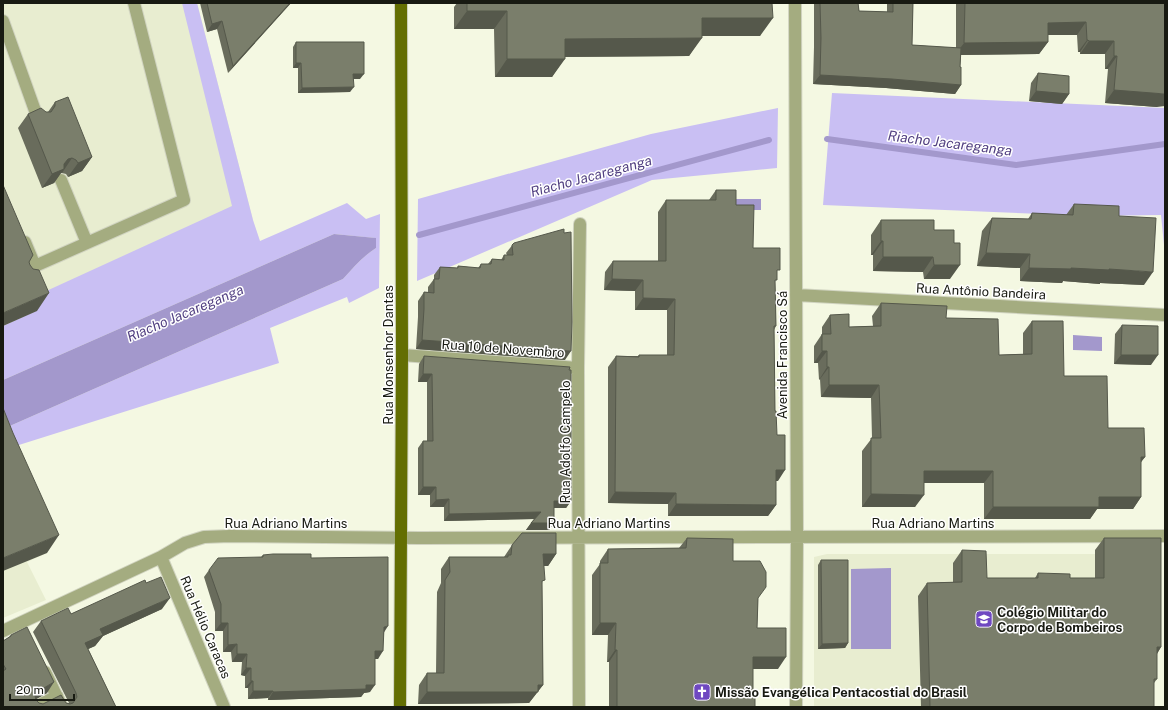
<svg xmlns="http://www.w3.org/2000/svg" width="1168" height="710" font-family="'Public Sans',sans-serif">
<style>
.built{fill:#e8edd0}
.green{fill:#c9bff3}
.water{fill:#a398cc}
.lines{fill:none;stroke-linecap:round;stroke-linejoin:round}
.stream{stroke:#a398cc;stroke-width:6}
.minor-casing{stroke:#d1d4c1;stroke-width:14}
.major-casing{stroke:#d1d4c1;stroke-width:14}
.minor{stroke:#a4ac80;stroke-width:12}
.major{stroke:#636e02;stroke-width:12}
.wall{fill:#696c5c}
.shaded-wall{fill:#55584b}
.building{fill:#7a7e6b;stroke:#55584b}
.labels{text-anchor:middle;stroke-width:3;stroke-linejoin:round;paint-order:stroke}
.street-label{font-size:13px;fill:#181a12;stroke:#fff}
.poi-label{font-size:13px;font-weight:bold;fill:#181a12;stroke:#fff;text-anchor:start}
.water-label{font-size:14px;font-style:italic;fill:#524082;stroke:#fff}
</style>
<rect width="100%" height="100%" fill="#f4f8e2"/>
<path class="built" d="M3,3h194l56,217 -250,114z
M3,457l44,96 -20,9 19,38 -43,18z
M827,554h327v153h-340v-150z"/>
<path class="green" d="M182,3h15l56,217 7,21 87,-38 19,16 14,-5 -1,74 -30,15 -2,-6 -77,31 9,35 -276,87v-21l340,-150c11,-12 19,-22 33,-31l-1,-10 -41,-4 -331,146v-54l33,-15 -5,-13 201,-92z
M832,93l333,15v147l-4,-40 -69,1 -269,-11z
M778,108l-1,60 -125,12 -235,101 1,-82 233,-65z"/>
<path class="water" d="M732,199h29v11h-29z
M334,234l42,4v10c-14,9 -22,19 -33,31l-340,150v-49z
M1073,335l29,2v14l-29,-1z
M891,568v81h-40v-80z"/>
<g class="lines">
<path class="stream" d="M827,139l189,26 149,-21
M419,235l350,-95"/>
<defs>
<path id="minor" d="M795,3l2,534 -1,170
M3,21l35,98
M61,180l26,63
M25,242l10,24 149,-66 -50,-197
M796,295l369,20
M402,355l176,13
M161,557l63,150
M3,631l158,-74 24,-14 19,-6 26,-1 189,2 746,-2
M45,672l17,35
M35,707l22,-11
M579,707l-1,-339 2,-144"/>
<path id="major" d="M400,707l2,-352 -1,-352"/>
</defs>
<use href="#minor" class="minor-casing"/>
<use href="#major" class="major-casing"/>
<use href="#minor" class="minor"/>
<use href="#major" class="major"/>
</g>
<path class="wall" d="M200,3h91l-63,70 -11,-44 -10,3z
M457,3h315l-12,33h-58l-13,20 -124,1 -13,20h-57l-1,-48h-40v-22z
M814,3h44l1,8 28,1v-9h26l-1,42 44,3v-45h209l-8,104 -52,-4 3,-34h-3v-15h-25v-2h-2l-1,-17h-29v7l-9,12 -78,1 -1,12 1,18 -6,9 -69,-6 -73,-4 1,-37z
M296,42l64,37h-7l-3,13 -52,1v-25h-5v-21z
M1038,73l31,21 -7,10 -33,-3 2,-18z
M55,102l37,55 -10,14 -14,6 -2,-3 -4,-1h-1l-7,10 -12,5 -24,-60 10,-14 20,-2z
M716,190l20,15 17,43 24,25 -2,9 1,44 -2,4 1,81 3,70h-2v24l-8,11h-100v-12l-60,-1v-136l8,-11h22l1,-1h28v-45h-32v-19l-31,-1 1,-18 8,-11h45v-49l8,-12h43z
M1074,204l70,81 -44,-2v1l-37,-3 -1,2 -42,-2v-13l-43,-2 5,-35 10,-13 36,1 4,-6 34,2z
M881,220l53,10 16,49h-26l-1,-7 -50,-1v-16h-2v-20z
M514,243l51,117 -149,-11 2,-32v-16l6,-9h4v-5l6,-8v-4l6,-8 17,1 1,-2 20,2 3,-4h7l4,-5 9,1 3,-5h3l-1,-2z
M881,303l65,15 53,37 24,-1v-21l9,-12 32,55 44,52 37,29 -4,4v36l-8,12h-36l-7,10h-106v-36h-60l-9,24h-53v-56l10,-13 -1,-40 -50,-1 -1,-18 -1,1 -1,-17h-4v-17l8,-12v-7l8,-12 19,12 24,-1 -1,-10z
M1122,325l29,40 -37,-1 1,-30z
M424,356l147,145 -5,7h-12v15l-5,7h-23l8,-11 -90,2v-14h-14v-12h-12v-47l5,-7h4v-59h-9l1,-18z
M687,538l46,23 25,38 -1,29 21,41h-25v22l2,16h-146v-45h-2l1,-27h-16v-60l8,-11v-3l8,-12 71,-1z
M1104,538l57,109 -4,7v25l-3,4v24h-233l-3,-111 9,-13 26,-1v-19l9,-13 25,28h48l3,-5 32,5h25v-28z
M512,545l44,9 -8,12h-4l-2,18 1,101 -14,18 -111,1 1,-19 8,-12h9l1,-81 4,-9v-14l8,-12h55z
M263,555l48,3 73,75 -6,26h-3l-5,33 -6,1 -3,4 -93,3v-2l-20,1v-11h-3v-12l-4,-1 1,-13h-10l-1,-10h-8v-21h-8v-19l-11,-35 5,-7 52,-13z
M821,560l27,83 -3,5 -27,1v-84z
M146,583l16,26 -59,27 -8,10 -7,3 28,58h-113v-66l5,-3 3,-3 36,58 -11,6 3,4 4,1 23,-1h3l-36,-71 8,-11 30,-7z"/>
<path class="shaded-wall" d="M290,3h1l-63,70 5,-7z
M467,11h40l-13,18h-40z
M702,18h71l-13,18h-71z
M222,21l-5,8 -10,3 5,-8z
M1086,22l-9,13h-38l9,-12z
M702,38l-13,18 -137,1 13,-18z
M1087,40h1l-8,12h-2z
M1089,41h25l-9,13h-25z
M1048,42l-9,12 -84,1 9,-12z
M1114,56h3l-9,13h-3z
M507,59h58l-13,18h-57z
M296,63h5l-3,5h-5z
M353,74h11l-4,5h-10z
M820,75l72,4 69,6 -6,9 -69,-6 -73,-4z
M354,87l-4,5 -52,1 4,-5z
M1114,90l51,4v12l-8,1 -52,-4z
M1036,91l33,3 -7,10 -33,-3z
M92,157l-10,14 -14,6 10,-14z
M72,158l-10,15h-1l-7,10 -12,5 10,-14 16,-15z
M881,241h2l-10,14h-2z
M986,253l44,1 -10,14 -43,-2z
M883,257h50l-10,15 -50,-1z
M934,265h26l-10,14h-26z
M1029,268h42l38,1 44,3 -9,13 -44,-2v1l-37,-3 -1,2 -42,-2z
M612,279l31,1 -8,11 -31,-1z
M49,293l-12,18 -34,15v-13z
M643,298l32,1 -8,11h-32z
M422,340l149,11 -6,9 -149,-11z
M822,351h5l-9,12h-4z
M1121,355h37l-7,10 -37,-1z
M827,367h2l-9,12 -1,1z
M423,374h9l-5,8h-9z
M829,385h50l-8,13 -50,-1z
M1141,457h4l-9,12z
M776,470h9l-7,11h-10z
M924,471h69l-9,12h-69z
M423,487h13l-6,8h-12z
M615,492l61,1 -8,11 -60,-1z
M871,494l53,1 -9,12h-53z
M1099,497h42l-8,12h-36l-7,10h-106l9,-12z
M449,499l-5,8h-14l6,-7z
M554,501h17l-5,7h-17z
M676,504l100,1 -8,11h-100z
M541,512l-6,7 -91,2 5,-7z
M531,523h23l-5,7h-23z
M59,535l-12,18 -44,18v-13z
M543,554h13l-8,12h-13z
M170,598l-8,11 -59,27 -8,10 -18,8 8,-11 15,-14z
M221,623h7l-5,8h-8z
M600,623h16l-8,12h-16z
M388,626l-5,8 1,-7z
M848,643l-3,5 -27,1 4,-5z
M237,644l-6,8h-8l5,-7z
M1157,647h4l-8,13z
M615,650h2l-8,12h-2z
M375,651h8l-5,8h-8z
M237,654h10l-5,8h-10z
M753,657h33l-8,12h-33z
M246,668h5l-6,8 -4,-1z
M251,681h2l-5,7h-3z
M54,682l-7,11 -18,10 8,-11z
M366,685h9l-5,7 -6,1 -3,4 -93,3 5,-8z
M538,685h5l-14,18 -111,1 9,-12z
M253,691h20l-5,7 -20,1z"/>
<path class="building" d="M207,3h83l-57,63 -11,-45 -10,3z
M467,3h305l1,15h-71v20l-137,1v20h-58v-48h-40z
M820,3h38l1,8 34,1v-9h20l-1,42 49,3 -1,19h1v18l-69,-6 -72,-4 1,-37z
M965,3h200v91l-51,-4 3,-34h-3v-15h-25l-1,-1h-1l-1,-18 -38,1v19l-84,1z
M296,42h68v32h-11l1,13 -52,1 -1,-25h-5z
M1038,73l31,3v18l-33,-3z
M68,97l24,60 -14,6 -2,-3 -4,-2 -4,1 -4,5v5l-12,5 -24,-60 13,-6 5,4h5l4,-6v-4z
M3,185l30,70 -4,7 1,3 3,4 6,1 10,23 -46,20z
M716,190h20v15h18l-1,43h27v22h-3v10h-2l1,46h-2l1,85h1l1,24h8v35h-9v35l-100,-1v-11l-61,-1 1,-136 23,1v-2h35l1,-56 -32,-1v-18l-31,-1 1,-18h53v-61h50z
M1074,204l45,2v10l37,2 -3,54 -44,-3v1l-38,-2v1l-42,-1 1,-14 -44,-1 6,-35 39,1 1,-6 41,2z
M881,220h53v10h20v13h6v22h-26l-1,-8h-50v-16h-2z
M564,229v4l7,-1 1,90 -1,29 -149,-11 2,-31v-17l10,1v-14h5l1,-12 18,1v-2l22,2 1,-4h10l1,-5 12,1v-5h9l-1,-10 2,-2z
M881,303l66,3 -1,12 52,1 1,36 33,-1v-33h31l1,55h43l1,52h36l1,29h-4v40h-42v10h-106v-36h-69v24l-53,-1v-56h10l-2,-53h-50v-18h-2v-16h-5v-17h9l-1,-19 19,-1v13l32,-1z
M1122,325l36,1v29h-37z
M424,356l146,11 -1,3h2v131h-17v22h-23l10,-11 -92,2v-15l-13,1v-13h-13v-46h10l-1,-67h-9z
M3,408l10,25 46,102 -56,23z
M522,533h34v21h-13l2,26 -3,1 1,104h-5v7h-111v-19h17l1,-93 5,-8 -1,-15h59v-2h3l1,-10z
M687,538l46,1v22h27l6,11v15l-8,11 -1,30h29v29h-33v34h2v16h-138v-57h-2l1,-27h-16v-60h8v-14l78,-1z
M1104,538h57v109h-4v32h-3v28h-224l-3,-124 35,-1v-32l24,1 1,27h51v-5l32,1v4h34z
M273,554h38v4l77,-1v69l-4,1 -1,24h-8v34h-9v4l-93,3v-1h-20v-10h-2v-13h-5l1,-14h-10v-10l-9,1v-22h-7v-19l-12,-34 9,-12 45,-1v-2z
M821,560h27v83l-26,1z
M161,577l9,21 -70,31 3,6 -18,8 31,64h-113v-36l3,-2 -3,-5v-23l8,-5v-1l16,-8 27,55 -17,10 -2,4 1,4 3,3 4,1 18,-9 5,8 4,1 3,-1 4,-6 -1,-4 -35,-72 27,-13 3,6 74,-34 1,3z"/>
<defs>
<symbol id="school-square" viewBox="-11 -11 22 22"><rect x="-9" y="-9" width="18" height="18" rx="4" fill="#6f48c1" stroke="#fff"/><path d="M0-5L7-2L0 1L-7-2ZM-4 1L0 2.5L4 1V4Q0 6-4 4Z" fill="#fff"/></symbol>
<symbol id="church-square" viewBox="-11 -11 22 22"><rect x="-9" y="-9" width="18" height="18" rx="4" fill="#6f48c1" stroke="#fff"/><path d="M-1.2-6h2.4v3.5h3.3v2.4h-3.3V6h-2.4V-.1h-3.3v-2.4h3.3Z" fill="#fff"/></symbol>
</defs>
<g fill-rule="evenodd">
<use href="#school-square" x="974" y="609" width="20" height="20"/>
<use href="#church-square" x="692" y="682" width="20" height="20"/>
</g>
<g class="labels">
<g class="street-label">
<text transform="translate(981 291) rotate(3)" y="5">Rua Antônio Bandeira</text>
<text transform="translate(503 348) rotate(4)" y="5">Rua 10 de Novembro</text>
<text transform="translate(388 355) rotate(-90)" y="5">Rua Monsenhor Dantas</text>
<text transform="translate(782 355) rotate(-90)" y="5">Avenida Francisco Sá</text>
<text transform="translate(565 442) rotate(-90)" y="5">Rua Adolfo Campelo</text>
<text x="286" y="528">Rua Adriano Martins</text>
<text x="609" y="528">Rua Adriano Martins</text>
<text x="933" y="528">Rua Adriano Martins</text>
<text transform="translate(206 627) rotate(67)" y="5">Rua Hélio Caracas</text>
</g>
<g class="poi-label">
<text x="997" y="617">Colégio Militar do<tspan x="997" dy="15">Corpo de Bombeiros</tspan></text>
<text x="715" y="697">Missão Evangélica Pentacostial do Brasil</text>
</g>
<g class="water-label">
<text transform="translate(950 143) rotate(7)" y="5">Riacho Jacareganga</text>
<text transform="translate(591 176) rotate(-15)" y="5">Riacho Jacareganga</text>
<text transform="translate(185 313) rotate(-23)" y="5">Riacho Jacareganga</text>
</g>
</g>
<rect width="1168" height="710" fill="none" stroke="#181a12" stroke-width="8"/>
<path d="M10 694v6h64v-6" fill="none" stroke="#181a12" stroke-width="2"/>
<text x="16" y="694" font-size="12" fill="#181a12" stroke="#ffffff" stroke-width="3" paint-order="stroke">20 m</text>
</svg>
